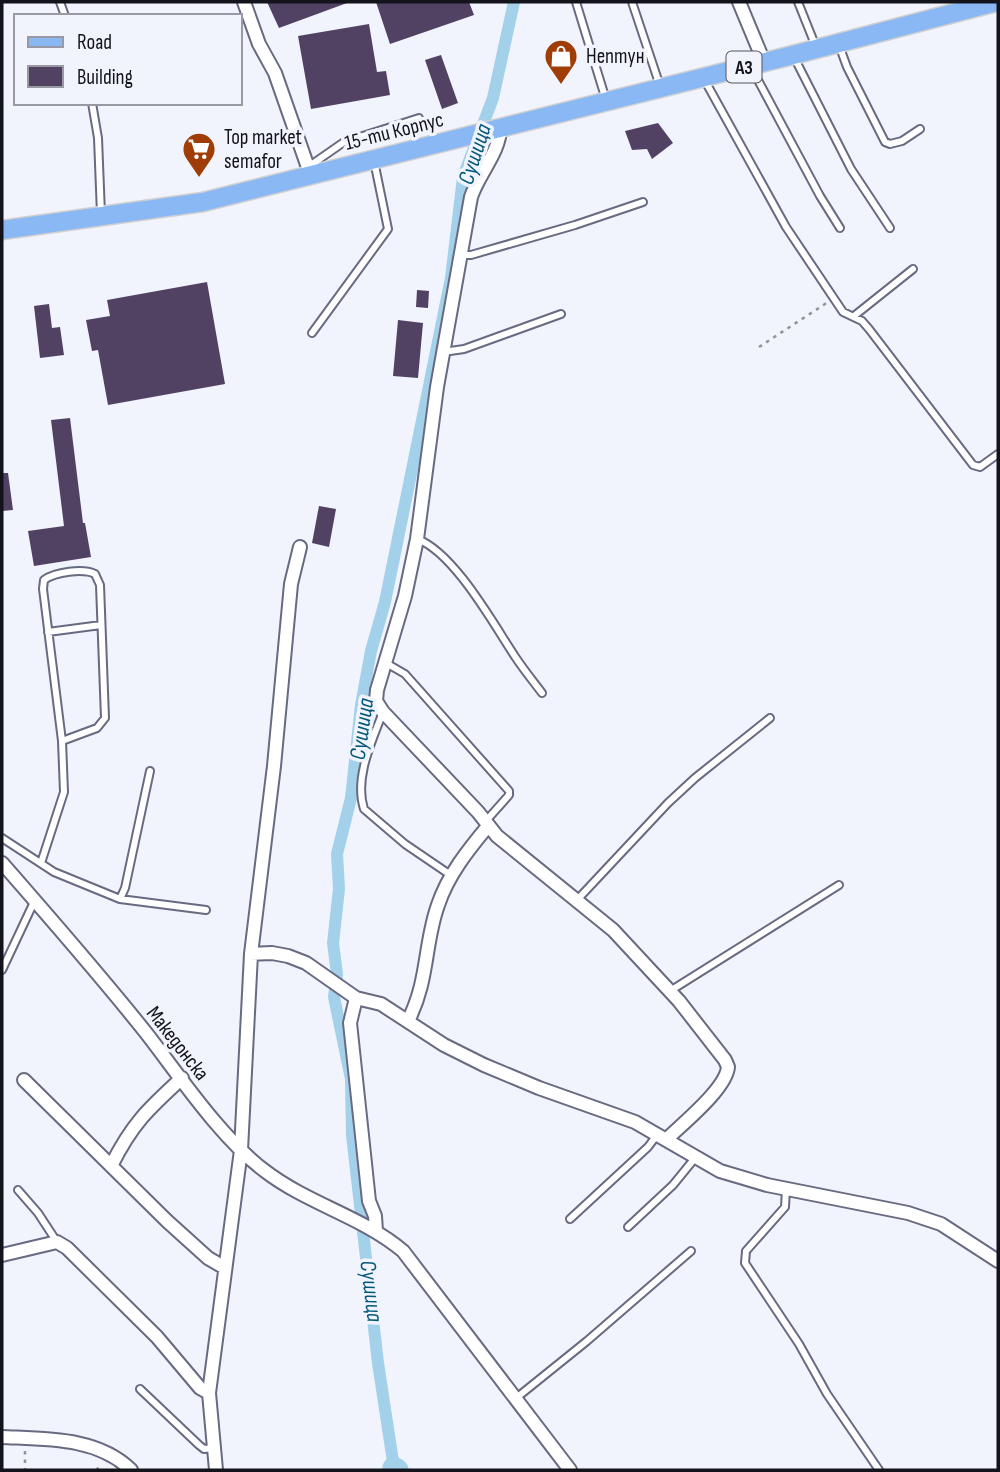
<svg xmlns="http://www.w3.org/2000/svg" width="1000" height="1472" font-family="'Sofia Sans Condensed',sans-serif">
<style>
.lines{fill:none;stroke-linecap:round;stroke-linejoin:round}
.canal{stroke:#a4d1ea;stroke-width:12}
.river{stroke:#a4d1ea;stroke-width:23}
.building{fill:#514264}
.service-casing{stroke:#686a81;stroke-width:10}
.minor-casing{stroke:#686a81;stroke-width:16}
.primary-casing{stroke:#d0d0d1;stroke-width:21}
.path{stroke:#92939c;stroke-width:2.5;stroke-dasharray:3.5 5;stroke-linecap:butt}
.service{stroke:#fff;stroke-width:6}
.minor{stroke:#fff;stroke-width:12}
.primary{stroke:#89b8f5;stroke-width:18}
.labels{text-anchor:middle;stroke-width:7;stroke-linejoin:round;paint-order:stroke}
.shield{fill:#f1f3fd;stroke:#55565f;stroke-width:2}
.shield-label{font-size:19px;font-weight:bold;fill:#12131b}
.poi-label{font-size:21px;fill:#12131b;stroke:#f1f3fd;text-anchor:start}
.street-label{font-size:21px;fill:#12131b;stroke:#f1f3fd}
.water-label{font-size:23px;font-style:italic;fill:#005878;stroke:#f1f3fd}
</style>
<rect width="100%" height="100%" fill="#f1f3fd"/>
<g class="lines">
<path class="canal" d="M394,1468l-16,-105 -26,-228 -1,-56 -17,-82 3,-23 -4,-31 6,-54 -2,-35 14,-56 10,-93 10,-54 14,-49 66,-324 12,-101 30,-79 21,-96"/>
<path class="river" d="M394,1468l3,2"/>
</g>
<path class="building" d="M267,2h80v1l-68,25z
M376,2h93l5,13 -84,29z
M369,24l8,48 9,-1 4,24 -79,14 -13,-73z
M441,55l17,48 -16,6 -17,-49z
M658,123l15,20 -21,16 -5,-10 -15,1 -7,-19z
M207,282l18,102 -117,21 -10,-55 -6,1 -6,-31 24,-4 -3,-16z
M417,290l12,1 -1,17 -12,-1z
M49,304l3,24 8,-1 4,28 -24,3 -6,-52z
M398,320l25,3 -5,55 -25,-2z
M70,418l13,105h2l6,34 -57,9 -6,-35 36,-5 -13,-106z
M2,473h6l5,37 -11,1z
M319,506l17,3 -7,38 -17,-4z"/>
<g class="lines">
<defs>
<path id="service" d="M60,2l5,14
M576,2l30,98
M632,2l28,84
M798,2l18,45
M839,45l8,22 38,75 5,2 12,-3 18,-12
M794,57l57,112 39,59
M751,67l69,129 20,32
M704,79l82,148 57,85 19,9 7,8 104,136 7,2 18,-13
M92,103l6,35 3,76
M308,167l36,-25 75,-24
M462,255h9l104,-30 68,-23
M854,316l59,-47
M312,333l76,-104 -14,-68
M443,352l21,-3 97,-35
M417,539c37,13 77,86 99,119 8,12 17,23 26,35
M48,632l53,-7
M386,663l19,11 104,117v4l-24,27
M383,712c-11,29 -29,66 -19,97l41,35 47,32
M2,838l52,34 66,27 86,11
M41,863l23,-71 -2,-51 -19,-152 1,-9c11,-8 39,-12 51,-6l5,11 5,133 -8,10 -35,13
M120,899l5,-11 25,-117
M577,900l91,-97 27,-25 75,-60
M2,970l32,-68
M670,991l169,-106
M786,1189l-1,18 -39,44 -1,12 54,81 28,50 52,76
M18,1190l20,23 19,29
M570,1219l78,-72 9,-12
M628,1227l45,-42 22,-27
M140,1389l59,56 5,4 10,-1
M515,1399l72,-58 104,-90"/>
<path id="minor" d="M244,2l15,42 16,29 36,103
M739,2l25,60
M500,128c0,24 -21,45 -29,69l-34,190 -20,152 -12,57 -28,94 -1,11 7,11 95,100 19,24 116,94 66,71 46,59 3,7c-2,22 -46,57 -62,73
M2,863c49,56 98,112 145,171 34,44 74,104 118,137 43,33 98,46 138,80l167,219
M251,954l21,-1 16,3 18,7 50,35 25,6 63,41 40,20 55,23 96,34 85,49 47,14 141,28 33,11 57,37
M356,998l-6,25 19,178 6,15 1,15
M408,1021c21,-41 16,-77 30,-116 10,-30 30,-55 50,-79
M24,1080l143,141 41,37 17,10
M111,1166c21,-42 37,-57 71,-88
M2,1255l55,-13 10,6 90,89 43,51 9,5
M2,1437c43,2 96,0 129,33
M216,1470l-7,-77 32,-243 10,-196 23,-188 17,-182 9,-37"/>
<path id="primary" d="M2,230l201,-28 590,-147 203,-53"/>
</defs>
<use href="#service" class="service-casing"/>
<use href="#minor" class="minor-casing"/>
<use href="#primary" class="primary-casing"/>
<path class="path" d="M759,347l69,-45
M25,1451v19
M96,1470l6,-5"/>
<use href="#service" class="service"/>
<use href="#minor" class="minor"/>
<use href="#primary" class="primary"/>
</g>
<defs>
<symbol id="shop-pin" viewBox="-11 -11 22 30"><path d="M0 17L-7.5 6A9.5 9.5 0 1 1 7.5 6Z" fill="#a03c05" stroke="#f1f3fd"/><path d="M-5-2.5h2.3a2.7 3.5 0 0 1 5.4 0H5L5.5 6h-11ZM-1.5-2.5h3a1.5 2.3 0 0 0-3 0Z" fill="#fff"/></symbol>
<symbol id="supermarket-pin" viewBox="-11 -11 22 30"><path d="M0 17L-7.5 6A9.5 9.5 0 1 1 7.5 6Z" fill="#a03c05" stroke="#f1f3fd"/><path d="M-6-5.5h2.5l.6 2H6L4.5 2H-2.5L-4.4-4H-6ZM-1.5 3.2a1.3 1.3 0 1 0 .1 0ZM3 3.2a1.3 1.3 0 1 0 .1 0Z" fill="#fff"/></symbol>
</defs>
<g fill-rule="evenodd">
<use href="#shop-pin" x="542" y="37" width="38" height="52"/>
<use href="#supermarket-pin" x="180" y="130" width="38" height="52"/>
</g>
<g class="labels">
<rect class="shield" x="726.5" y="51.5" width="35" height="31" rx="5"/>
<g class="shield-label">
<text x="744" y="74">A3</text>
</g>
<g class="poi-label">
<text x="586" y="63">Нептун</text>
<text x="224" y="144">Top market<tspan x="224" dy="24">semafor</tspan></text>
</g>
<g class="street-label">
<text transform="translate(394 131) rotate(-14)" y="7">15-ти Корпус</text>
<text transform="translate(178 1043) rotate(52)" y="7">Македонска</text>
</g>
<g class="water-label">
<text transform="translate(474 154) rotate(-72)" y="8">Сушица</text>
<text transform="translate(361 729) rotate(-82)" y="8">Сушица</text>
<text transform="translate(372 1291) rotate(83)" y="8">Сушица</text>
</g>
</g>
<rect width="1000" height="1472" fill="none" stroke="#12131b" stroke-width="7"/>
<rect x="14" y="14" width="228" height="91" fill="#f1f3fd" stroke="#9899a3" stroke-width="2"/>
<rect x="28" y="37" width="35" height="10" fill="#89b8f5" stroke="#9899a3" stroke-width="2"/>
<text x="77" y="49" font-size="21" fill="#12131b">Road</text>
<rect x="28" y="66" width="35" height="21" fill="#514264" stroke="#9899a3" stroke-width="2"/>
<text x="77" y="84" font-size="21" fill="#12131b">Building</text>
</svg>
